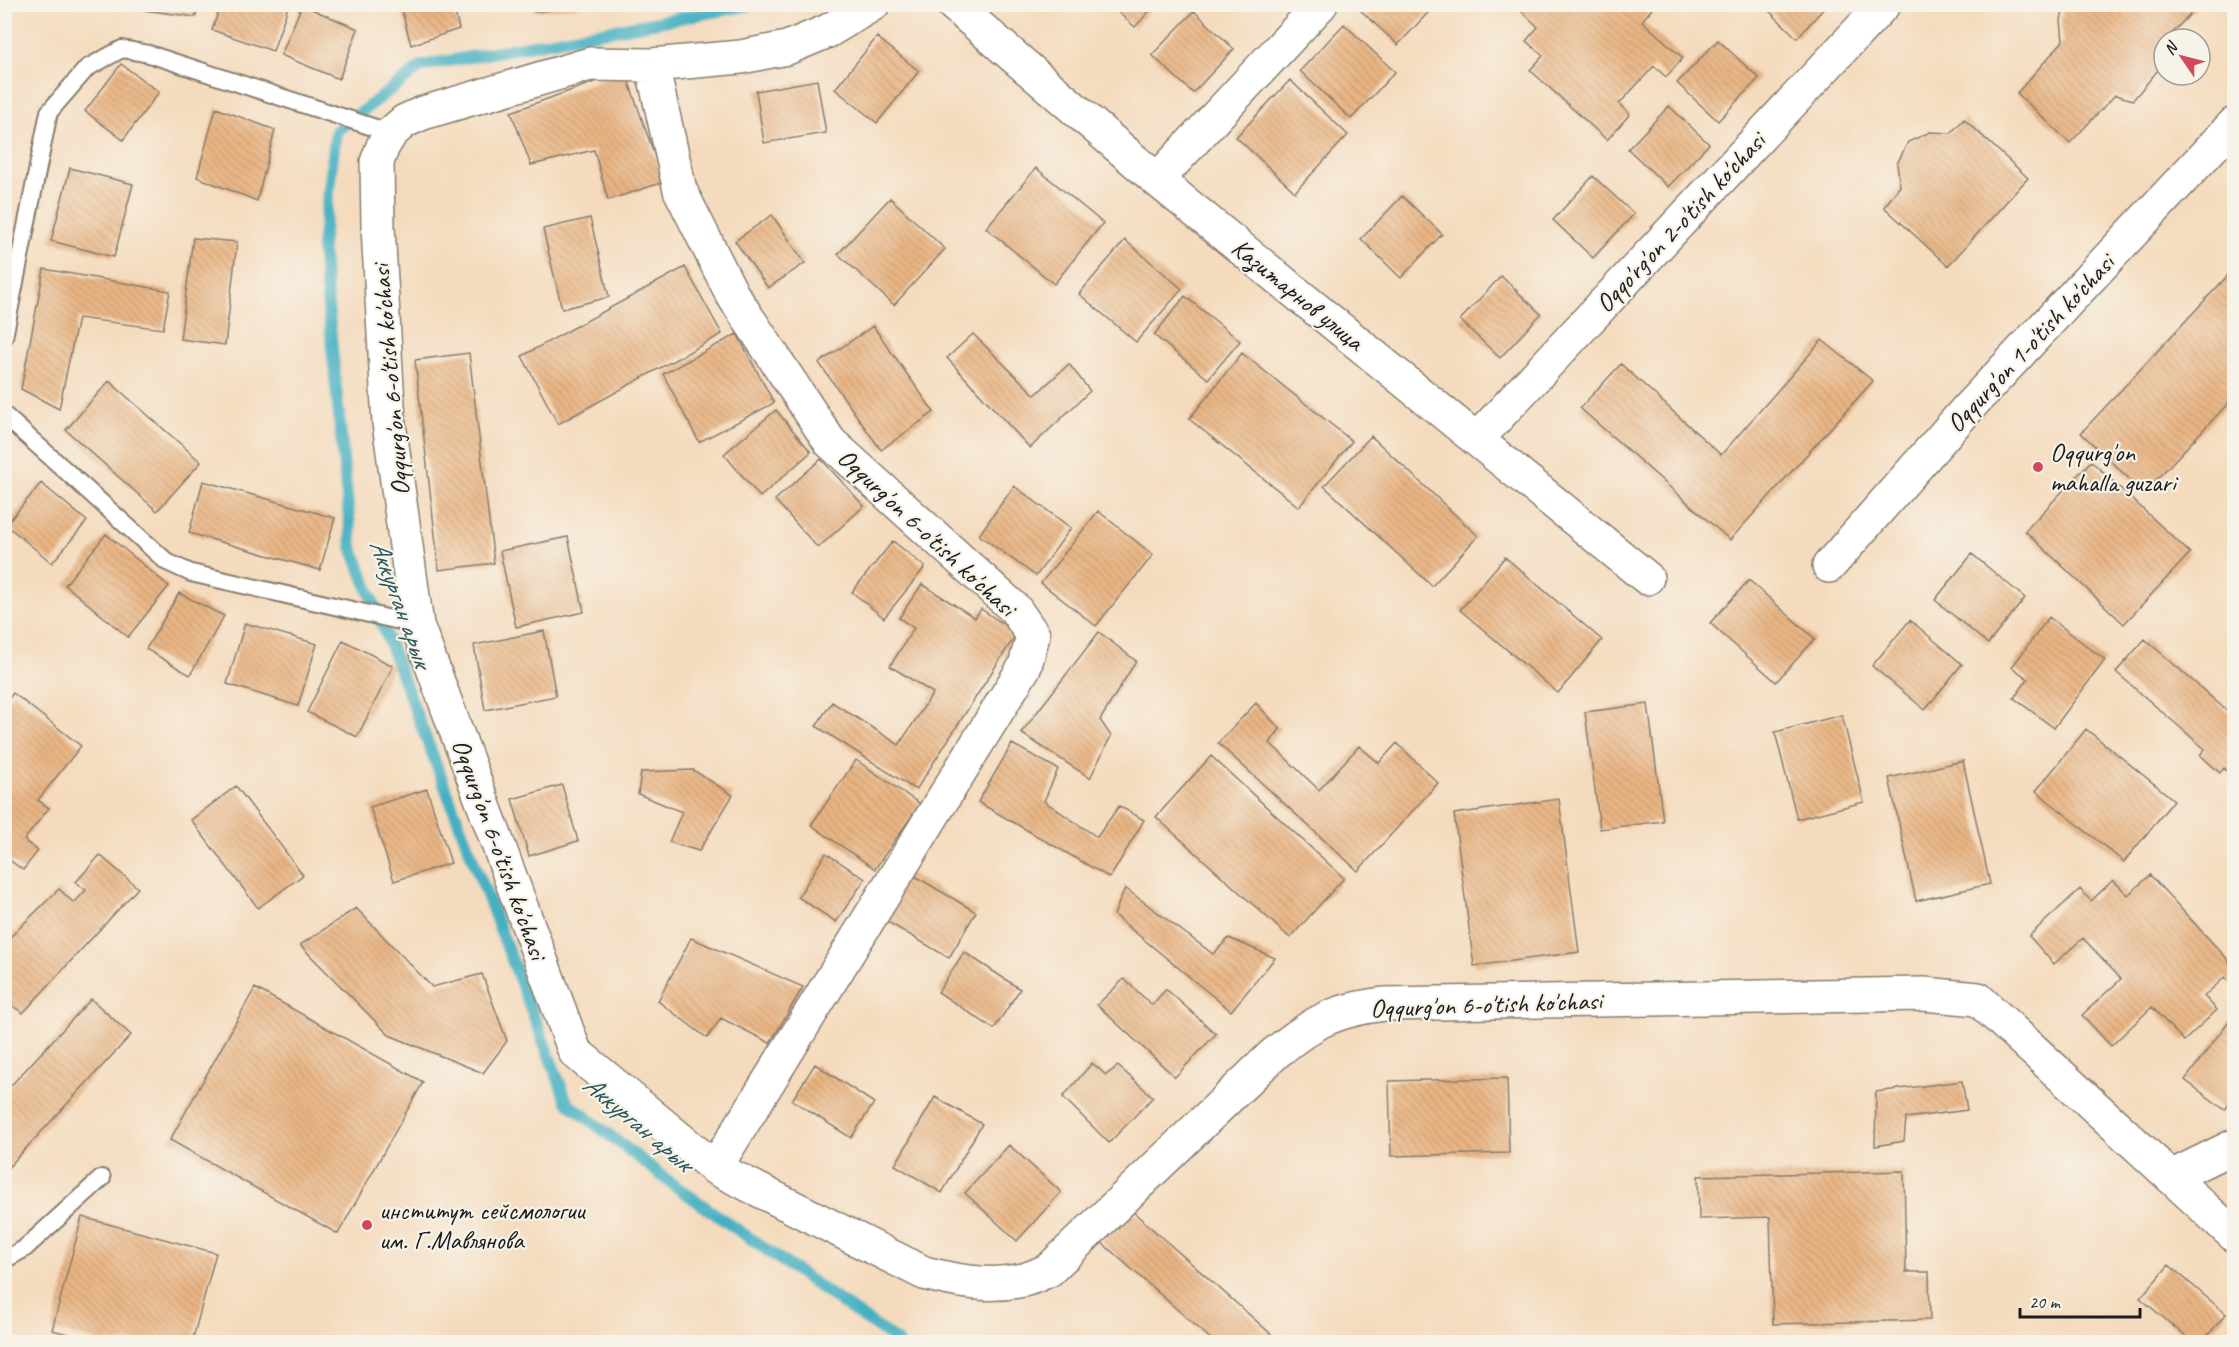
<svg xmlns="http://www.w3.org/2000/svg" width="2239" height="1347" font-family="Caveat,sans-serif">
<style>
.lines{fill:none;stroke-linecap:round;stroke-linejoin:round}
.stream{stroke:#44b0c2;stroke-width:12}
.building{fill:url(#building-back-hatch)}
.service-casing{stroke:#887c6d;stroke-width:20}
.minor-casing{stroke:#887c6d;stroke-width:36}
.service{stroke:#fff;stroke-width:16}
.minor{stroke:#fff;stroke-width:33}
.poi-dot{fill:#d1495b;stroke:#f7f3e8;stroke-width:2}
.labels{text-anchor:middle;stroke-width:4.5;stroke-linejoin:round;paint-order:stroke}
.street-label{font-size:26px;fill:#1c1c1c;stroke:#f7f3e8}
.poi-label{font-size:26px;fill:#1c1c1c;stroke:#f7f3e8;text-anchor:start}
.water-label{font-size:27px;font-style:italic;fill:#2c575e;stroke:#f7f3e8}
</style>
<defs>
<pattern id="building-back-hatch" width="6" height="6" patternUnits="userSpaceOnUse" patternTransform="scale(1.5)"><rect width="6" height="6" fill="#e9b584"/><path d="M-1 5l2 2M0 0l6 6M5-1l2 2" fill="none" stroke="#c79b71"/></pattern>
</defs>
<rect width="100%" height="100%" fill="#f7f3e8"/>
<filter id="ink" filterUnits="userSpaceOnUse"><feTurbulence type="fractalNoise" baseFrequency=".0167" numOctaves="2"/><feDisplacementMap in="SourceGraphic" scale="12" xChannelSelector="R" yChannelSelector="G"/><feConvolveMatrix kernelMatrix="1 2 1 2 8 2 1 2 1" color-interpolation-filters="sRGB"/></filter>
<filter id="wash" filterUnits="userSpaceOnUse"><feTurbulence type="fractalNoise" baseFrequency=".008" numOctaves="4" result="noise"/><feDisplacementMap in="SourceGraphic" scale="24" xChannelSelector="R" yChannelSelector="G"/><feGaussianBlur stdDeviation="1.35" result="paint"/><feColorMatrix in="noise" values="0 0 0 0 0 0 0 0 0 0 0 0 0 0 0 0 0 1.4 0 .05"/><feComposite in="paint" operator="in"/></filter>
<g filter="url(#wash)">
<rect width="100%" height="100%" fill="#f4dbbe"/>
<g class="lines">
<path class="stream" d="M757,4l-177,32 -158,30 -86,65 -14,116 30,300 215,555 104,81 227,159"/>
</g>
<g id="blocks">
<path class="building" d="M101,4h34l-1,5 -33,-3z
M145,4h52l-1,13 -52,-7z
M221,4h68l-16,47 -61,-21z
M400,4h53l6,25 -48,16z
M532,4h51v2l-49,6z
M1360,4h76l-38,41 -41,-38z
M1514,4h72l2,2 2,-2h66l-14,17 41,37 -17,19 -12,-11 -35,38 11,10 -23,26 -77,-70 13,-14 -17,-15 12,-14z
M1762,4h66l-31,34z
M2065,4h134l-32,35h-3l-5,8 5,10v6l-31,37 -18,-5 -45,48 -53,-50 46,-52 -2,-21z
M302,5l56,24 -19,50 -58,-24z
M1110,5h45l-20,22z
M1194,11l40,38 -41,44 -41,-38z
M1344,24l51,48 -44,47 -51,-48z
M877,37l42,34 -42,52 -42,-34z
M1718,40l41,38 -41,43 -41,-38z
M121,64l38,28 -36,48 -38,-29z
M625,71l39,111 -56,18 -14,-50 -63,15 -20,-53z
M817,80l9,53 -62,10 -8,-52z
M1290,80l58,55 -53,57 -59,-55z
M1669,106l40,38 -41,43 -40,-38z
M216,108l59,22 -18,71 -60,-24z
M1964,119l64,59 -80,88 -64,-59 16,-21 -3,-22 11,-22 22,-10 21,1z
M70,168l63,16 -19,73 -63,-16z
M1036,168l67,55 -49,61 -68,-56z
M1593,176l41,38 -41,44 -40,-38z
M1402,196l40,38 -41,44 -40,-39z
M890,198l55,51 -51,56 -56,-51z
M772,215l33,48 -37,25 -33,-47z
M590,218l19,79 -47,12 -19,-80z
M193,238l44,4 -12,103 -45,-6z
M1125,240l57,49 -46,53 -57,-48z
M685,267l37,67 -164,90 -36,-68z
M44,269l126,22 -7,38 -85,-11 -19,91 -38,-20z
M2234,269v128l-90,96 -63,-60z
M1501,276l40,38 -41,44 -40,-38z
M1185,296l55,45 -32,38 -54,-44z
M873,326l61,86 -53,38 -62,-87z
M737,334l37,69 -75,39 -36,-68z
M973,334l62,61 34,-31 21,27 -60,57 -83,-90z
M1822,340l51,41 -143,159 -150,-132 41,-44 100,91z
M469,353l25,210 -55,7 -24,-210z
M1242,353l110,88 -53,66 -110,-88z
M109,381l92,81 -44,49 -91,-81z
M776,410l35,42 -51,45 -36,-43z
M1371,436l107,100 -46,50 -108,-100z
M821,459l43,47 -46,42 -43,-48z
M2091,461l99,92 -66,71 -99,-93z
M203,481l132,37 -15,52 -131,-37z
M41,483l46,38 -35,42 -46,-38z
M1014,486l57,42 -35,48 -57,-41z
M1098,511l55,44 -57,71 -55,-43z
M106,534l63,52 -41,51 -63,-52z
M568,537l16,75 -68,15 -16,-76z
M893,541l32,26 -41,51 -32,-26z
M1972,554l53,44 -37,46 -53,-44z
M1505,557l97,83 -44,53 -98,-83z
M1749,580l66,59 -39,43 -66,-59z
M922,584l53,34 6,-9 36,24 -101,157 -100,-64 16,-24 67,43 34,-52 -43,-27 24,-38 -15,-10z
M179,593l45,23 -34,59 -44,-26z
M2049,617l56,43 -51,68 -40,-30 14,-19 -16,-12z
M1910,620l52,44 -37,46 -53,-44z
M245,623l72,21 -19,62 -71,-22z
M544,631l12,65 -71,14 -11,-65z
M1099,632l37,29 -36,59 11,16 -21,42 -69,-45z
M2145,639l89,78v60l-10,-9 -4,5 -20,-18 5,-6 -89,-77z
M343,640l50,26 -36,71 -50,-25z
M13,693l68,53 -43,54 11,8 -25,32 14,11 -15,19 -19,-14v-122l6,-7 -6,-5v-17z
M1256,703l24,26 -10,14 49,47 40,-44 20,17 18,-20 41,40 -80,88 -140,-128z
M1648,704l15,117 -63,8 -15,-117z
M1842,715l22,87 -67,17 -22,-87z
M2086,729l88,71 -50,62 -88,-71z
M1012,744l46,25 -14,32 53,36 22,-31 25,14 -34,58 -132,-76z
M1211,756l133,122 -54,60 -134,-121z
M856,760l64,44 -45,65 -64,-44z
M1963,761l27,123 -74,17 -27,-123z
M693,770l40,25 -34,56 -30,-9 13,-30 -44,-18 3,-22z
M562,785l16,56 -49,15 -17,-57z
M236,786l67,89 -45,33 -67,-88z
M427,789l24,74 -57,18 -24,-74z
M1559,799l20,153 -105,14 -20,-152z
M826,853l39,26 -29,43 -38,-25z
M100,855l38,33 -115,125 -19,-13v-57l55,-54 15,14 12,-13 -10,-8z
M903,869l73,43 -27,46 -73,-43z
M2150,875l80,87 4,-4v29l-9,-10 -21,19 13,14 -33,31 -32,-34 -41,39 -29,-31 39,-36 -38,-41 -29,26 -25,-28 51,-47 11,12 22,-21 15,15z
M1125,888l88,66 16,-16 46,20 -44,53 -117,-96z
M356,908l76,79 50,-13 25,67 -24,32 -94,-38 -89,-90z
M691,938l112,49 -33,56 -49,-25 -14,20 -49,-37z
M964,952l56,37 -26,40 -56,-37z
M1124,979l28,26 14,-16 50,45 -41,43 -78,-72z
M255,988l168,94 -85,152 -168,-94z
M91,999l40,36 -127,137v-79z
M2234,1014v83l-9,13 -40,-30z
M1092,1063l14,12 12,-9 35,31 -44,46 -46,-46z
M815,1064l59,39 -23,35 -59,-38z
M1507,1078l2,75 -118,3 -2,-75z
M1962,1081l5,29 -61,8 -2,23 -29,5 1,-54z
M935,1097l47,27 -40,69 -47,-28z
M1009,1145l52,47 -44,49 -52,-48z
M1904,1171l2,101h23l1,48 -157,4 -3,-107 -71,2 -1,-43z
M1131,1210l149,132h-66l-113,-100z
M82,1217l134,36 -24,89h-92l-48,-12z
M2169,1265l57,49 -24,28h-10l-52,-44z"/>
</g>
</g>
<g filter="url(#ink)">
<use href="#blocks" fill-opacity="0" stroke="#887c6d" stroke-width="1.5"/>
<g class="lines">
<defs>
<path id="service" d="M4,337l45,-225 38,-44 35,-19 27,5 242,79
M4,415l163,147 24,11 226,52
M4,1260l20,-11 78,-71"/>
<path id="minor" d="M873,4l-45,27 -41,17 -46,9 -89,8 -62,-1 -167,49 -18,8 -14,12 -8,13 -6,16 1,65 11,196 28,202 158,427 140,116 209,105c31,8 62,14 94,8 11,-1 21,-7 31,-11l224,-215c40,-33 60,-45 112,-51l539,-10 54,5 256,236
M953,4l204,176 490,398
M652,65l28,125 52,104 98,148 185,167 18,26 -8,31 -310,502
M1157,180l164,-176
M1477,439l407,-435
M1829,566l139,-158 266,-284
M2171,1177l63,-31"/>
</defs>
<use href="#service" class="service-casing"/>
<use href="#minor" class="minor-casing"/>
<use href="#service" class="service"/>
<use href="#minor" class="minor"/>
</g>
</g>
<g class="poi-dot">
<circle cx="2038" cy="467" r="6"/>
<circle cx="367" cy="1225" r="6"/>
</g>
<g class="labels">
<g class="street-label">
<text transform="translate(1680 222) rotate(-47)" y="9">Oqqo'rg'on 2-o'tish ko'chasi</text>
<text transform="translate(1298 294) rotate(39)" y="9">Казитарнов улица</text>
<text transform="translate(2030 343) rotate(-47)" y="9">Oqqurg'on 1-o'tish ko'chasi</text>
<text transform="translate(390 380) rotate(-95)" y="9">Oqqurg'on 6-o'tish ko'chasi</text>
<text transform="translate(927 532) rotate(43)" y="9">Oqqurg'on 6-o'tish ko'chasi</text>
<text transform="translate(500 849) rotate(70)" y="9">Oqqurg'on 6-o'tish ko'chasi</text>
<text transform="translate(1486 1004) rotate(-2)" y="9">Oqqurg'on 6-o'tish ko'chasi</text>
</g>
<g class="poi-label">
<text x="2050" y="461">Oqqurg'on<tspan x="2050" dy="30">mahalla guzari</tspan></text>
<text x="379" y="1219">институт сейсмологии<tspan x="379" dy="30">им. Г.Мавлянова</tspan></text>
</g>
<g class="water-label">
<text transform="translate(401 603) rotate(70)" y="9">Аккурган арык</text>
<text transform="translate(638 1123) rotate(40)" y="9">Аккурган арык</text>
</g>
</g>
<rect width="2239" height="1347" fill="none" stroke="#f7f3e8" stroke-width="24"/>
<g transform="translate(2182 57) rotate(305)"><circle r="28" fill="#f7f3e8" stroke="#9f9d96" stroke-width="1.5"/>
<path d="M0-4.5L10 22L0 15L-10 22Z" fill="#d1495b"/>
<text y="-9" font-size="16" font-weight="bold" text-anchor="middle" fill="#1c1c1c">N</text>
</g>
<path d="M2020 1308v9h120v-9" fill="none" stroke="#1c1c1c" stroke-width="3"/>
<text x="2029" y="1308" font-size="18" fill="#1c1c1c" stroke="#f7f3e8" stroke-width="4.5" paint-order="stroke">20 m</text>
</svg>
